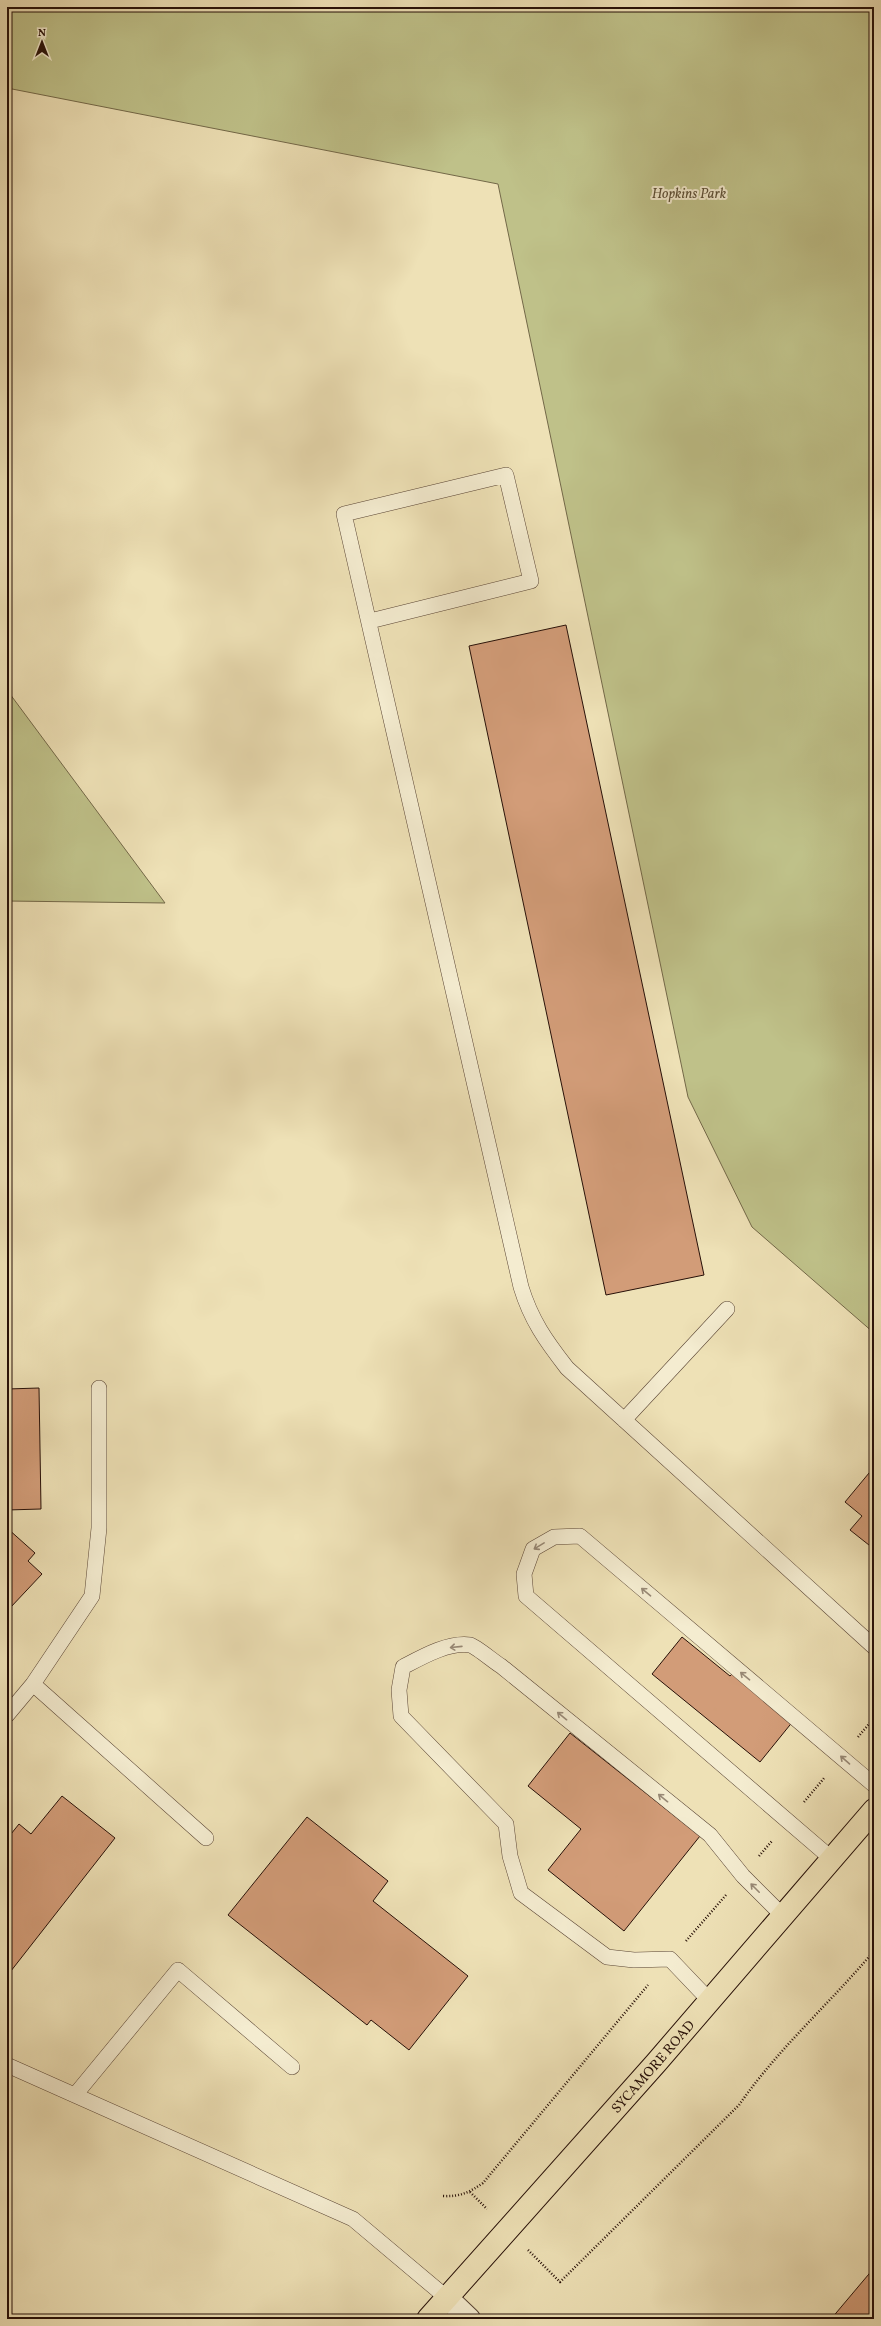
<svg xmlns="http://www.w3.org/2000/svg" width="881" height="2326" font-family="Vollkorn,serif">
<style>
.green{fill:#bfc189;stroke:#736848}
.building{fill:#d29c78;stroke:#271008}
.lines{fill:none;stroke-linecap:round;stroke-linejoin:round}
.lane-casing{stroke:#594434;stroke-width:16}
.street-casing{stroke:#594434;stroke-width:24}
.primary-casing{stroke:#271008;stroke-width:24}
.path{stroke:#271008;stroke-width:2.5;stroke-dasharray:1 2;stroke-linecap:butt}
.lane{stroke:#f4ecd0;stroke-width:15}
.street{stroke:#f4ecd0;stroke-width:22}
.primary{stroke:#eee1b6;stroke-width:22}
.oneway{stroke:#988976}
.labels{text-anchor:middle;stroke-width:4;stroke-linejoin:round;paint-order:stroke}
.park-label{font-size:14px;font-style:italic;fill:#5c4e35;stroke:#f4ecd0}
.street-label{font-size:14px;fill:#271008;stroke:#f4ecd0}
</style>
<rect width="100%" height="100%" fill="#eee1b6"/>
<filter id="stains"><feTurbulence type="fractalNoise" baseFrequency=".005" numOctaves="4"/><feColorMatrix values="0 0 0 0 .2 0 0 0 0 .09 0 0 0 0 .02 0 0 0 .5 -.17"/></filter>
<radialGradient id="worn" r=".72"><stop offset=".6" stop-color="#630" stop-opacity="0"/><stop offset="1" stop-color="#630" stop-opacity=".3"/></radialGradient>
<path class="green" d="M7,7h867v1326l-122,-106 -64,-130 -190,-913 -491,-96z
M7,690l158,213 -158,-2z"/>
<path class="building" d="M566,625l138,650 -98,20 -137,-649z
M39,1388l2,121 -34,1v-121z
M874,1467v82l-24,-19 12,-14 -17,-14z
M7,1528l28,25 -7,8 14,13 -32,34 -3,-3z
M682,1637l48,39 4,-4 60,48 -34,42 -108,-88z
M570,1733l130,103 -76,95 -76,-61 33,-41 -53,-43z
M62,1796l53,42 -108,138v-137l12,-15 12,10z
M307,1817l81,64 -15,20 95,75 -59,74 -38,-30 -4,5 -139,-110z
M874,2268v51h-43z"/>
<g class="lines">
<defs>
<path id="lane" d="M370,621l161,-40 -25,-106 -162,39 177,773c10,33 25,54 46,81l307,279
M624,1420l103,-111
M33,1684l173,154
M7,1715l26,-31 59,-88 7,-68v-140
M832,1859l-306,-263 -2,-22 9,-25 21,-12 26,-1 294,249
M710,2001l-40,-42 -36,1 -27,-3 -86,-64 -11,-37 -4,-32 -105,-108 -2,-26 4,-23c19,-10 45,-25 67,-22 7,2 24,17 31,21l209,169 33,41 40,40
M7,2065l346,154 94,79
M75,2095l103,-125 114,97"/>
<path id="street" d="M447,2298l22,21"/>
<g id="primary">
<path id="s1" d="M428,2319l228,-256 218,-253"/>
</g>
</defs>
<use href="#lane" class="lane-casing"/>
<use href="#street" class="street-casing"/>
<use href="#primary" class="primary-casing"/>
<path class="path" d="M858,1737l16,-19
M804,1802l21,-25
M759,1856l13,-15
M686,1941l40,-46
M470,2192l17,17
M443,2196c17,1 27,-4 40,-13l165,-198
M528,2250l32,32 179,-177c39,-56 91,-102 135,-154"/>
<use href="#lane" class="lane"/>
<use href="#street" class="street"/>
<use href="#primary" class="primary"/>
</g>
<defs><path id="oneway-shaft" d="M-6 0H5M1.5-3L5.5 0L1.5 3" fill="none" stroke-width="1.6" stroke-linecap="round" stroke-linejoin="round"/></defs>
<g class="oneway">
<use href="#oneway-shaft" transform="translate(539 1546) rotate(149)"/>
<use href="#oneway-shaft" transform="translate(646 1592) rotate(-140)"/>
<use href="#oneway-shaft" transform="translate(456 1647) rotate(174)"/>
<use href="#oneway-shaft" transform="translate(745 1676) rotate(-140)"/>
<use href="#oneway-shaft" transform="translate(562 1716) rotate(-141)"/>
<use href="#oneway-shaft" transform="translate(845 1760) rotate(-139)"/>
<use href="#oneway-shaft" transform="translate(663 1798) rotate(-141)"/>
<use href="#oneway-shaft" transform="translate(755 1888) rotate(-135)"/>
</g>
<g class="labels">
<g class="park-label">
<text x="689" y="198">Hopkins Park</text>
</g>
<g class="street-label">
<text dy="5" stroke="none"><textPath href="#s1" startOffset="338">SYCAMORE ROAD</textPath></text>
</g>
</g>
<rect width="881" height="2326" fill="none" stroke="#eee1b6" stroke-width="24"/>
<rect x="8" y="8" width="865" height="2310" fill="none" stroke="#271008" stroke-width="2"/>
<rect x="12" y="12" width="857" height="2302" fill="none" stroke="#271008"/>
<g transform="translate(42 42)" stroke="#f4ecd0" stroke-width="3" paint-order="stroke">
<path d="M0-3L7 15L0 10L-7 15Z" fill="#271008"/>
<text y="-6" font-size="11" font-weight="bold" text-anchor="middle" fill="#271008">N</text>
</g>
<rect width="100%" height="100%" filter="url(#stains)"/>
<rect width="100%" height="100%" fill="url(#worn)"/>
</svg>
